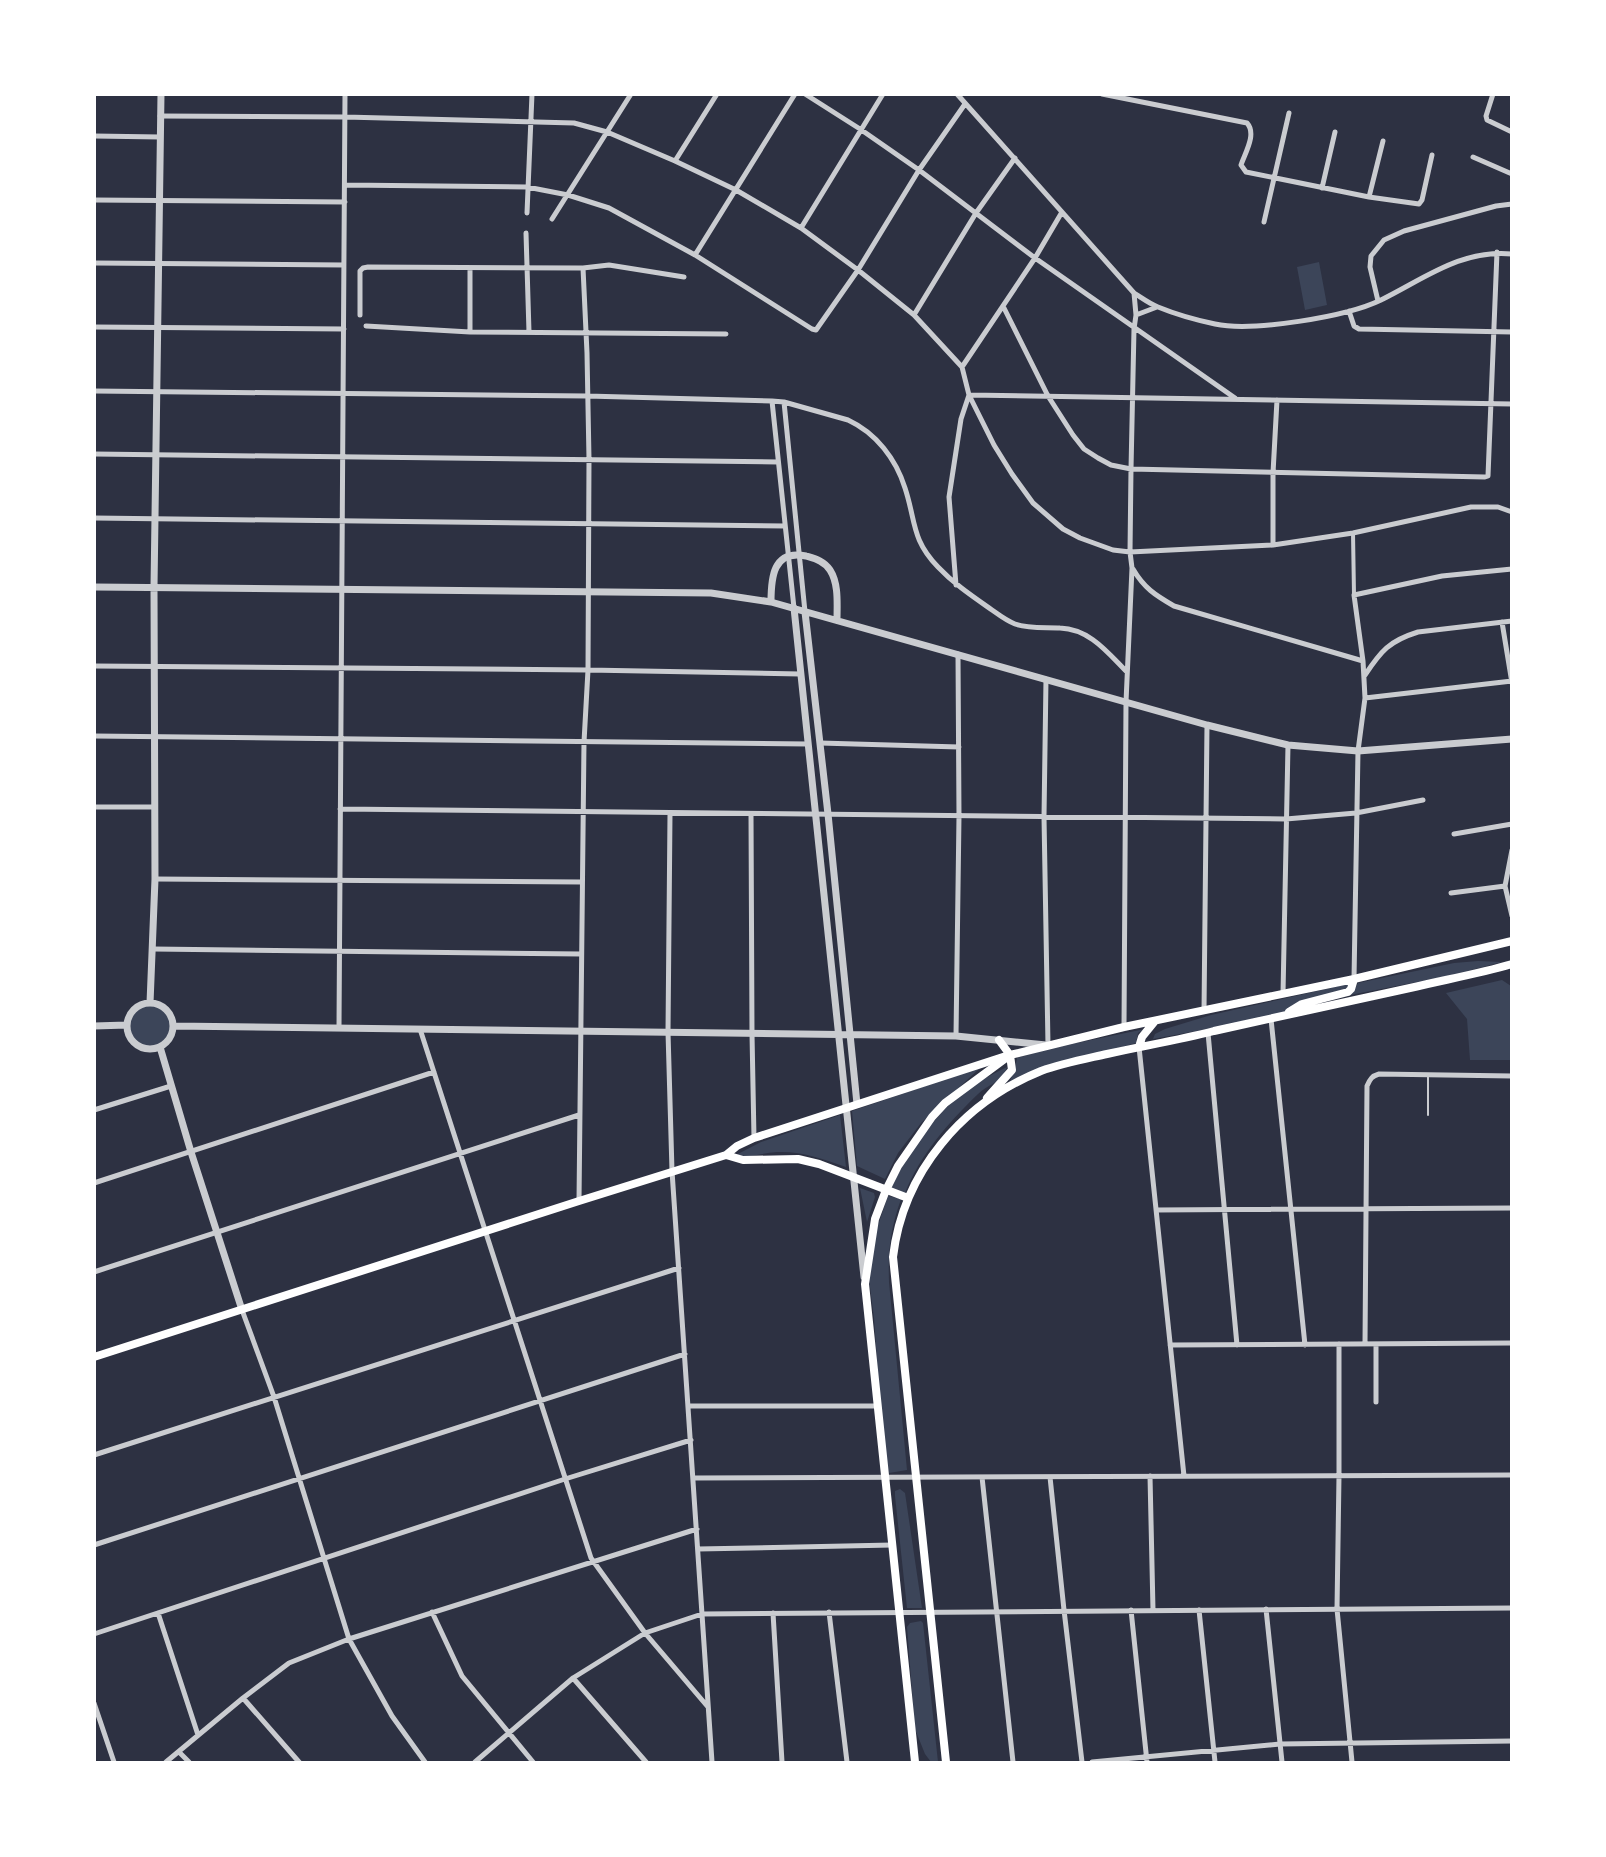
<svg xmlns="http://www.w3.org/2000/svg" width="1606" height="1857" font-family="'IBM Plex Sans',sans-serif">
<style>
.green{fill:#3c4559}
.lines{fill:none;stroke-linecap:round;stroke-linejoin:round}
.service{stroke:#caccd0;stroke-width:2}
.pedestrian{stroke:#caccd0;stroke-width:4}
.minor{stroke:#caccd0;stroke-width:5}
.tertiary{stroke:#caccd0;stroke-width:7}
.secondary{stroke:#fff;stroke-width:8}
.primary{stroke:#fff;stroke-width:8}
</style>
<rect width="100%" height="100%" fill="#2d3142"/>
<path class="green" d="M1319,262l8,43 -22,5 -8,-43z
M1478,961l24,1 -54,14 -103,20 9,-6 4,-7 96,-20z
M1502,980l9,6v74h-41l-3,-41 -21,-26z
M1348,984v4l-60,23 -32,9 -103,19 2,-5 10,-5 46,-14z
M129 1026a21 21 0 1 1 42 0a21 21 0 1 1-42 0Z
M1145,1029l-7,4 -2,10 -102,28 -24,10 5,-13 2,-10 35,-10z
M981,1067l-60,56 -23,30 -13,26 -28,-13 -5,-55z
M1007,1067c-7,18 -18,16 -30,28 -29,28 -57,60 -72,98l-14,-5c15,-32 36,-62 62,-87 15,-14 35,-25 54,-34z
M840,1115l6,52c-23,-8 -44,-16 -69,-15 -15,1 -29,6 -43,4l27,-14z
M860,1188l14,5 1,4 -8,25z
M888,1196l13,3c-11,32 -13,50 -12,83l18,188 -18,3 -6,-28 -9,-127 -5,-39 7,-48z
M900,1489l5,4 17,115h-15l-12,-112v-5z
M921,1621l2,2 15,139h-7l-6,-8 -10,-25 -8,-102 3,-4z"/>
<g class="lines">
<path class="service" d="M1428,1075v40"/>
<path class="pedestrian" d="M1353,533l1,62"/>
<path class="minor" d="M805,94l55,35 59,41 116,88 200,140
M957,94l177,199c8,5 16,11 24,14 17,7 38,13 57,17 37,8 131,-7 166,-24 43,-21 80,-51 131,-46
M1102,94l145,29c10,11 -2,30 -6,42l5,7 123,25 50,7 3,-4 10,-45
M1493,94l-7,22 1,4 25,12
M160,116l185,1 229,6 33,9 68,29 61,29 65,38 57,42 56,45 48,52 7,28 25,50 18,29 21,29 30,26 17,9 33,12 17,2 143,-7 80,-12 118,-26h27l14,5
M94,136l66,1
M1473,157l39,17
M675,161l42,-67
M345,185l182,2 41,8 41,13 86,47 117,74 4,1 42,-60 61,-100 46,-66
M1322,188l13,-56
M1369,197l14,-56
M94,200l251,2
M527,213l5,-119
M552,219l79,-125
M1264,222l25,-109
M801,228l82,-134
M526,233l3,99
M695,255l100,-161
M94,263l250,2
M470,268v64
M1378,301l-8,-34 1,-11 13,-16 20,-9 92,-25 16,-2
M1003,306l45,90 25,39 11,14 14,9 13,7 20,4 354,8 3,-1 9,-224
M1349,311l5,15 5,3 153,3
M360,315v-44l3,-3 5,-1 215,1 26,-3 75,12
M914,315l62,-102 39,-55
M1136,315l21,-8
M366,326l104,6 256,2
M94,327l250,2
M962,367l73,-109 27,-46
M94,391l493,5 185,5 12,1 64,18c28,13 48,39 57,68 11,33 6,51 33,79 16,17 34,29 54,43 7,5 15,11 23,14 14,5 31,3 45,4 30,1 48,25 67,44
M772,401l22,207
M784,402l21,210
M94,454l684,8
M94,518l691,8
M1273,545v-72l4,-73
M1133,569c11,19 22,26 41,37l189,55
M956,585l-7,-88 12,-78 8,-24 543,9
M1502,622l10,61
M94,666l494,4 212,4
M1365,675c16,-24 24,-34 53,-43l94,-11
M1046,679l-2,138 4,228
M1365,698l147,-17
M94,736l714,8
M820,743l139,4
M94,807h61
M340,809l946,10 70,-6 67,-13
M670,814l-2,218 4,139 40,591
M751,814l1,220 2,104
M1454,834l58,-10
M1512,850l-7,36 7,30
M155,879l427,3
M1451,893l54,-7
M153,949l428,5
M1354,979l4,-228 7,-53 -2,-37 -9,-66 88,-19 70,-7
M1283,994l5,-249
M1204,1011l3,-286
M1271,1019l34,326
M1124,1027l2,-325 6,-134 -2,-16 1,-83 3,-140 2,-14 -2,-22
M339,1028l6,-934
M420,1029l171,529 54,75 63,74
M1208,1033l29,312
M956,1036l3,-220 -1,-162
M1139,1047l45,429
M94,1110l77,-24
M94,1183l340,-111
M579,1201l5,-459 4,-72 1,-211 -2,-106 -4,-85
M1156,1210l356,-2
M94,1272l485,-157
M242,1310l32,87 75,242 43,77 33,46
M1339,1344v132l-2,133 15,153
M1365,1344l2,-258c3,-7 5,-10 12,-12l133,2
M1376,1344v58
M1170,1345l342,-2
M689,1406h188
M94,1455l585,-187
M1150,1476l3,134
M982,1477l31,285
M1050,1477l14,133 18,152
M693,1478l819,-3
M94,1545l591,-191
M698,1549l194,-4
M1266,1609l16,153
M1131,1610l16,152
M1199,1610l16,152
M432,1612l30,64 71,86
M829,1612l18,150
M158,1613l40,122
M773,1613l9,149
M94,1634l471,-155 126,-39
M573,1678l73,84
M243,1698l56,64
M94,1703l20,59
M179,1752l10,10
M166,1762l77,-64 46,-35 60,-24 348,-110
M475,1762l98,-84 72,-45 57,-19 810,-6
M1092,1762l188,-18 232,-3"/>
<path class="tertiary" d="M94,587l617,6 60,9 436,123 81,20 70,6 154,-12
M771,602c0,-24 2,-53 35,-46 10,3 18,5 24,14 9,14 7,34 7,50
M794,608l70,669
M805,612l23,202 29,290
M150,1003l5,-124 -1,-292 7,-493
M127 1026a23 23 0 1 1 46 0a23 23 0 1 1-46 0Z
M94,1026l33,-1
M173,1026l783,10 90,9
M160,1047l31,105 51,158"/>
<path class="secondary" d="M726,1155l17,5 55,-1 21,5 89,34
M94,1357l485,-156 147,-46 11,-9 17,-8 252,-82"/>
<path class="primary" d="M1289,1012l13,-8 46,-12 3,-3 3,-10
M1139,1047l3,-10 13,-16
M987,1098l25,-28 -2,-15 -11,-15
M915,1762l-50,-478 10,-65 11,-29 12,-24 34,-49 13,-14 65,-48 114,-28 230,-48 158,-38
M946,1762l-53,-505c10,-85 69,-154 148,-186 22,-8 44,-12 66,-17 36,-8 72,-14 107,-23 65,-14 130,-29 196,-43 33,-8 68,-14 102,-24"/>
</g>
<rect width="1606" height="1857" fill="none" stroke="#ffffff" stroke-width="192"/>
</svg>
